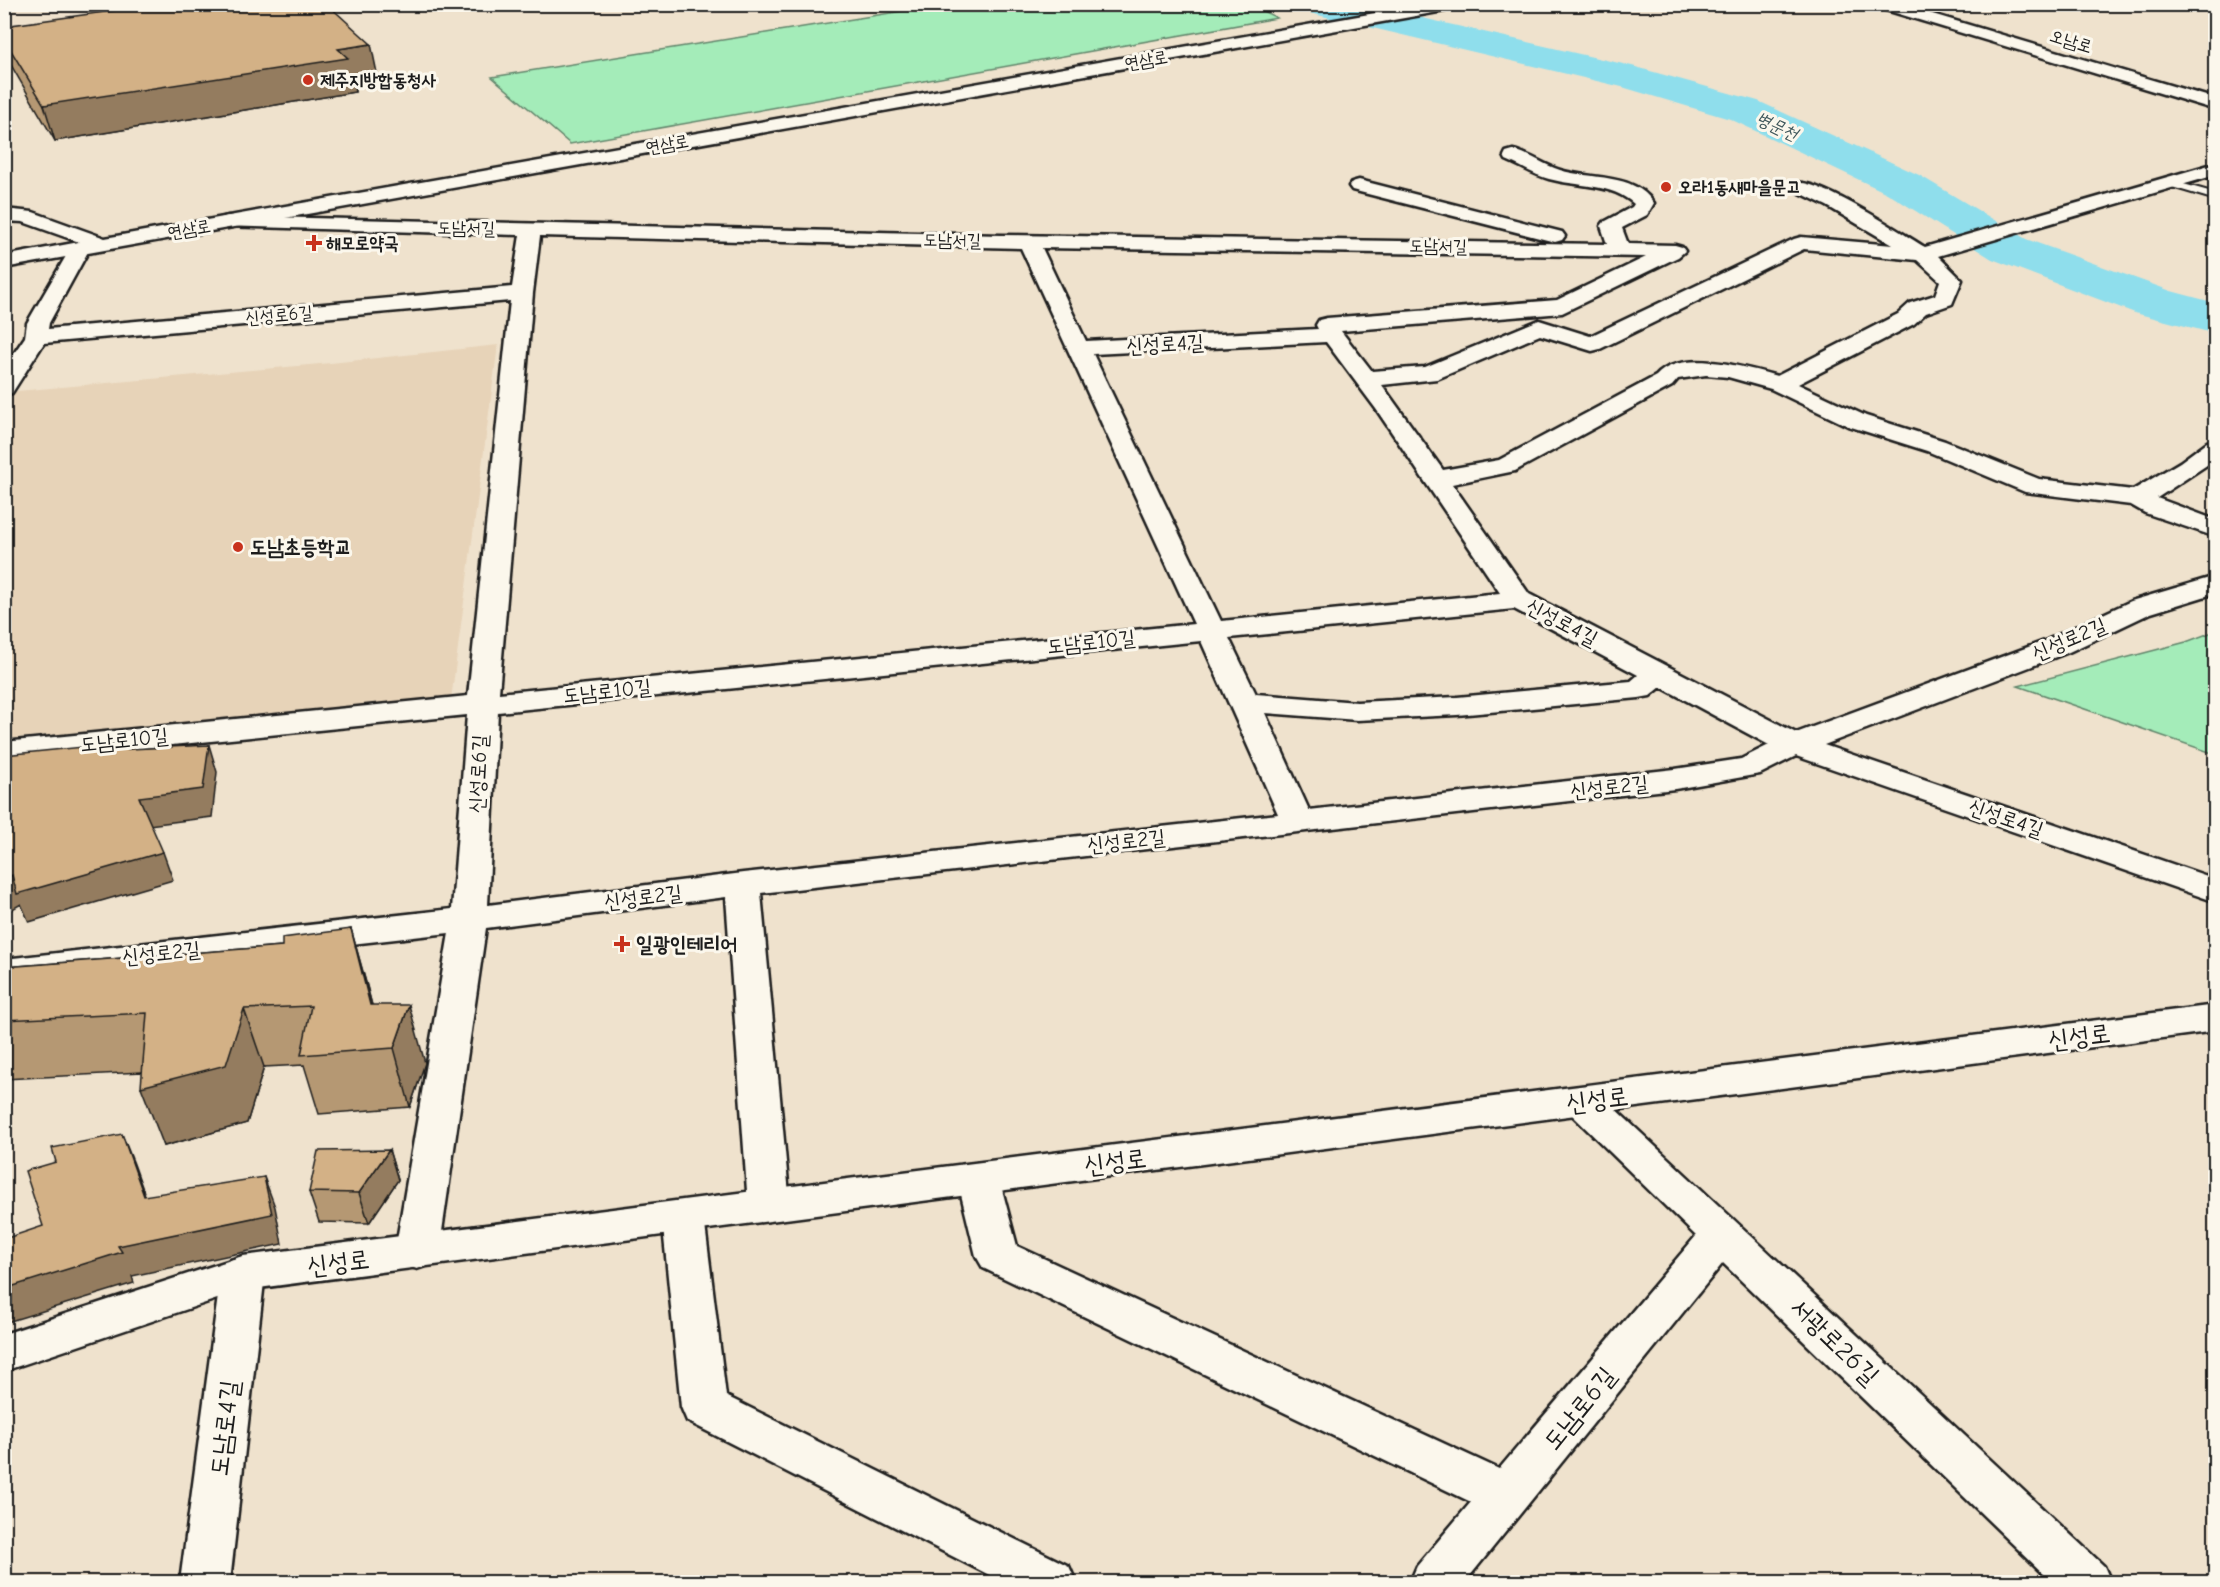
<svg xmlns="http://www.w3.org/2000/svg" width="2220" height="1587" font-family="'Comic Neue','Poor Story',sans-serif">
<style>
.built{fill:#e7d3b8}
.green{fill:#a4ecb9;stroke:#60846a;stroke-width:1.5}
.lines{fill:none;stroke-linecap:round;stroke-linejoin:round}
.river{fill:#8fdeec;fill-rule:evenodd}
.service-casing{stroke:#1c1c1c;stroke-width:4}
.minor-casing{stroke:#1c1c1c;stroke-width:5}
.tertiary-casing{stroke:#1c1c1c;stroke-width:5}
.secondary-casing{stroke:#1c1c1c;stroke-width:5}
.service{fill:#fbf7ec;fill-rule:evenodd}
.minor{fill:#fbf7ec;fill-rule:evenodd}
.tertiary{fill:#fbf7ec;fill-rule:evenodd}
.secondary{fill:#fbf7ec;fill-rule:evenodd}
.wall{fill:#b59873;stroke:#1c1c1c;stroke-width:1.5}
.shaded-wall{fill:#947c5e;stroke:#1c1c1c;stroke-width:1.5}
.building{fill:#d3b186;stroke:#1c1c1c;stroke-width:1.5}
.poi-dot{fill:#c8321e;stroke:#fbf7ec;stroke-width:2}
.labels{text-anchor:middle;stroke-width:6;stroke-linejoin:round;paint-order:stroke}
.far-street-label{font-size:18px;fill:#1c1c1c;stroke:#fbf7ec}
.far-poi-label{font-size:18px;font-weight:bold;fill:#1c1c1c;stroke:#fbf7ec;text-anchor:start}
.far-water-label{font-size:18px;font-style:italic;fill:#3e565a;stroke:#fbf7ec}
.street-label{font-size:21px;fill:#1c1c1c;stroke:#fbf7ec}
.poi-label{font-size:21px;font-weight:bold;fill:#1c1c1c;stroke:#fbf7ec;text-anchor:start}
.near-street-label{font-size:26px;fill:#1c1c1c;stroke:#fbf7ec}
</style>
<rect width="100%" height="100%" fill="#efe2cd"/>
<filter id="ink" filterUnits="userSpaceOnUse"><feTurbulence type="fractalNoise" baseFrequency=".0167" numOctaves="2"/><feDisplacementMap in="SourceGraphic" scale="12" xChannelSelector="R" yChannelSelector="G"/><feConvolveMatrix kernelMatrix="1 2 1 2 8 2 1 2 1" color-interpolation-filters="sRGB"/></filter>
<g filter="url(#ink)">
<path class="built" d="M498,345l-47,355 -446,39 1,-347 325,-29z"/>
<path class="green" d="M1249,4l28,14 -707,126 -78,-67 448,-72z
M2215,631v123l-197,-68 168,-44z"/>
<g class="lines">
<path class="river" d="M1296,4h65l271,62 126,35 161,74 107,64 145,52 45,12v31l-81,-21 -143,-54 -105,-66 -157,-74 -108,-32 -321,-76z"/>
<defs>
<path id="service" d="M2169,180l47,13v7l-51,-15 -1,-2z"/>
<path id="minor" d="M1513,150c17,4 31,15 47,20 31,10 73,2 94,33l-7,12 -25,13 6,16 47,1 7,2 3,4 -7,6 -116,56 -221,18 31,40 53,-4 114,-47 51,16 204,-97 7,-2 92,8 -66,-39 -31,-15 -3,-4 3,-4c22,-5 106,50 129,64l291,-84v12l-278,81 24,24 -10,24 -26,9 -12,11 -116,60 68,32 79,25 94,38 94,11 47,-28 27,-20 9,-2v19l-59,39 59,22v17l-71,-24 -14,-8 -106,-13 -98,-41 -79,-25 -77,-37 -43,-12 -22,-2 -28,4 -6,7 -157,85 -63,13 77,110 267,139 251,-93 84,-39 85,-25v17l-65,20 -82,39 -245,93 392,134v23l-420,-146 -36,18 -85,15 -914,104 29,312 -6,11 -15,5 -15,-5 -6,-11 -22,-308 -240,31 -47,324 -7,12 -15,5 -15,-5 -7,-12 54,-319 -445,50v-24l448,-50 15,-194 -463,47v-20l464,-46 42,-395 -466,42 -32,50 -8,2v-27l21,-31 2,-14 46,-79 7,-2 7,2 3,4 -41,75 -1,6 464,-42 8,-52 -299,-9 -3,-4 3,-4 7,-2 773,19 606,9 -6,-18 3,-4 28,-15 2,-3c-23,-21 -56,-17 -85,-25 -15,-4 -28,-13 -43,-19l-2,-4 2,-4zM540,236l481,12 173,376 -695,69 34,-400zM1042,248l604,9 -89,43 -230,18 -8,2 -3,5 2,4 -232,12zM1804,249l113,11 23,21 -5,14 -25,8 -12,11 -121,62c-32,-9 -96,-28 -121,0l-157,84 -56,10 -61,-85 55,-6 103,-44 52,16 8,-2zM1326,342l50,67 124,184 -279,28 -128,-267zM1514,609l124,66 -7,6 -174,16 -100,5 -101,-8 -27,-56zM1201,641l77,173 -535,59 -255,32 10,-193zM1661,687l108,58 -28,14 -66,10 -366,41 -44,-97 92,7 100,-5 182,-17 11,-2z
M1359,180l203,52 3,4 -3,4 -7,2 -203,-52 -3,-4 3,-4z
M1582,1087l14,4 508,475 7,16h-59l-329,-319 -258,319h-55l7,-16 54,-64 -488,-234 -7,-12 -19,-78 6,-11 15,-4 15,4 6,11 18,68 482,223 197,-233 -128,-125 -6,-10 6,-10z
M683,1201l15,5 6,11 22,179 343,170 7,16h-73l-316,-161 -6,-14 -19,-190 6,-11z
M243,1256l15,5 7,12 -35,309h-50l41,-309 7,-12z"/>
<path id="tertiary" d="M1874,4h25l317,95v11l-340,-103z
M2216,1005v26l-1972,259 -240,81v-37l239,-78z"/>
<path id="secondary" d="M1426,4h36l-7,5 -1451,259v-12l75,-14 -56,-20 -19,-1v-12l29,3 72,26z"/>
</defs>
<use href="#service" class="service-casing"/>
<use href="#minor" class="minor-casing"/>
<use href="#tertiary" class="tertiary-casing"/>
<use href="#secondary" class="secondary-casing"/>
<use href="#service" class="service"/>
<use href="#minor" class="minor"/>
<use href="#tertiary" class="tertiary"/>
<use href="#secondary" class="secondary"/>
</g>
<path class="wall" d="M4,26l374,52 -25,4 2,10 -300,49 -47,-81 -4,-11z
M351,929l21,76 53,58 -15,44 -91,7 -15,-49 -40,2 -17,56 -83,23 -22,-74 -138,7v-112l278,-21z
M389,1150l9,30 -29,43 -50,-1 -10,-30z"/>
<path class="shaded-wall" d="M371,44l7,34 -25,4 2,10 -300,49 -11,-36 294,-56z
M209,745l8,27 -5,45 -63,8 -10,-28z
M163,852l10,28 -144,42 -8,-18 -17,10v-35l8,-4z
M351,929l16,57 16,63 -13,-44z
M409,1005l16,58 -15,44 -16,-59z
M244,1009l20,58 -17,56 -83,23 -23,-59z
M122,1134l12,30 22,62 -12,-30z
M389,1150l9,30 -29,43 -10,-30z
M264,1177l11,30 7,37 -150,32 2,7 -130,40v-34l114,-43z"/>
<path class="building" d="M162,4h165l44,40 -33,5 10,9 -304,47 -40,-66v-13z
M113,744l-2,6 98,-5 -6,44 -64,8 24,55 -146,42 -5,-19 -8,4v-124z
M351,929l19,76h39l-15,43 -93,7 10,-49 -67,3 -18,56 -85,22 6,-74 -143,7v-53l278,-21v-8z
M122,1134l22,62 120,-19 8,37 -154,32 4,6 -118,37v-50l39,-13 -18,-55 31,-9 -4,-14z
M389,1150l-30,43 -50,-1 9,-41z"/>
</g>
<g class="poi-dot">
<circle cx="308" cy="80" r="6"/>
<circle cx="1666" cy="187" r="6"/>
<path d="M311 234h6v6h6v6h-6v6h-6v-6h-6v-6h6z"/>
<circle cx="238" cy="547" r="6"/>
<path d="M619 935h6v6h6v6h-6v6h-6v-6h-6v-6h6z"/>
</g>
<g class="labels">
<g class="far-street-label">
<text transform="translate(2071 41) rotate(17)" y="6">오남로</text>
<text transform="translate(1146 60) rotate(-10)" y="6">연삼로</text>
<text transform="translate(667 144) rotate(-10)" y="6">연삼로</text>
<text transform="translate(466 228) rotate(1)" y="6">도남서길</text>
<text transform="translate(189 229) rotate(-10)" y="6">연삼로</text>
<text transform="translate(952 240) rotate(1)" y="6">도남서길</text>
<text transform="translate(1438 246) rotate(1)" y="6">도남서길</text>
<text transform="translate(279 315) rotate(-5)" y="6">신성로6길</text>
</g>
<g class="far-poi-label">
<text x="320" y="86">제주지방합동청사</text>
<text x="1678" y="193">오라1동새마을문고</text>
<text x="326" y="249">해모로약국</text>
</g>
<g class="far-water-label">
<text transform="translate(1777 126) rotate(25)" y="6">병문천</text>
</g>
<g class="street-label">
<text transform="translate(1165 344) rotate(-3)" y="7">신성로4길</text>
<text transform="translate(1562 622) rotate(28)" y="7">신성로4길</text>
<text transform="translate(2069 639) rotate(-23)" y="7">신성로2길</text>
<text transform="translate(1091 642) rotate(-6)" y="7">도남로10길</text>
<text transform="translate(607 691) rotate(-6)" y="7">도남로10길</text>
<text transform="translate(124 740) rotate(-6)" y="7">도남로10길</text>
<text transform="translate(478 774) rotate(-87)" y="7">신성로6길</text>
<text transform="translate(1609 787) rotate(-6)" y="7">신성로2길</text>
<text transform="translate(2006 818) rotate(19)" y="7">신성로4길</text>
<text transform="translate(1126 841) rotate(-6)" y="7">신성로2길</text>
<text transform="translate(643 897) rotate(-7)" y="7">신성로2길</text>
<text transform="translate(161 953) rotate(-6)" y="7">신성로2길</text>
</g>
<g class="poi-label">
<text x="250" y="554">도남초등학교</text>
<text x="636" y="951">일광인테리어</text>
</g>
<g class="near-street-label">
<text transform="translate(2079 1036) rotate(-7)" y="9">신성로</text>
<text transform="translate(1597 1099) rotate(-7)" y="9">신성로</text>
<text transform="translate(1115 1161) rotate(-7)" y="9">신성로</text>
<text transform="translate(338 1262) rotate(-7)" y="9">신성로</text>
<text transform="translate(1835 1341) rotate(44)" y="9">서광로26길</text>
<text transform="translate(1579 1408) rotate(-51)" y="9">도남로6길</text>
<text transform="translate(224 1428) rotate(-83)" y="9">도남로4길</text>
</g>
</g>
<rect width="2220" height="1587" fill="none" stroke="#fbf7ec" stroke-width="24"/>
<rect x="12" y="12" width="2196" height="1563" fill="none" stroke="#1c1c1c" stroke-width="2" filter="url(#ink)"/>
</svg>
